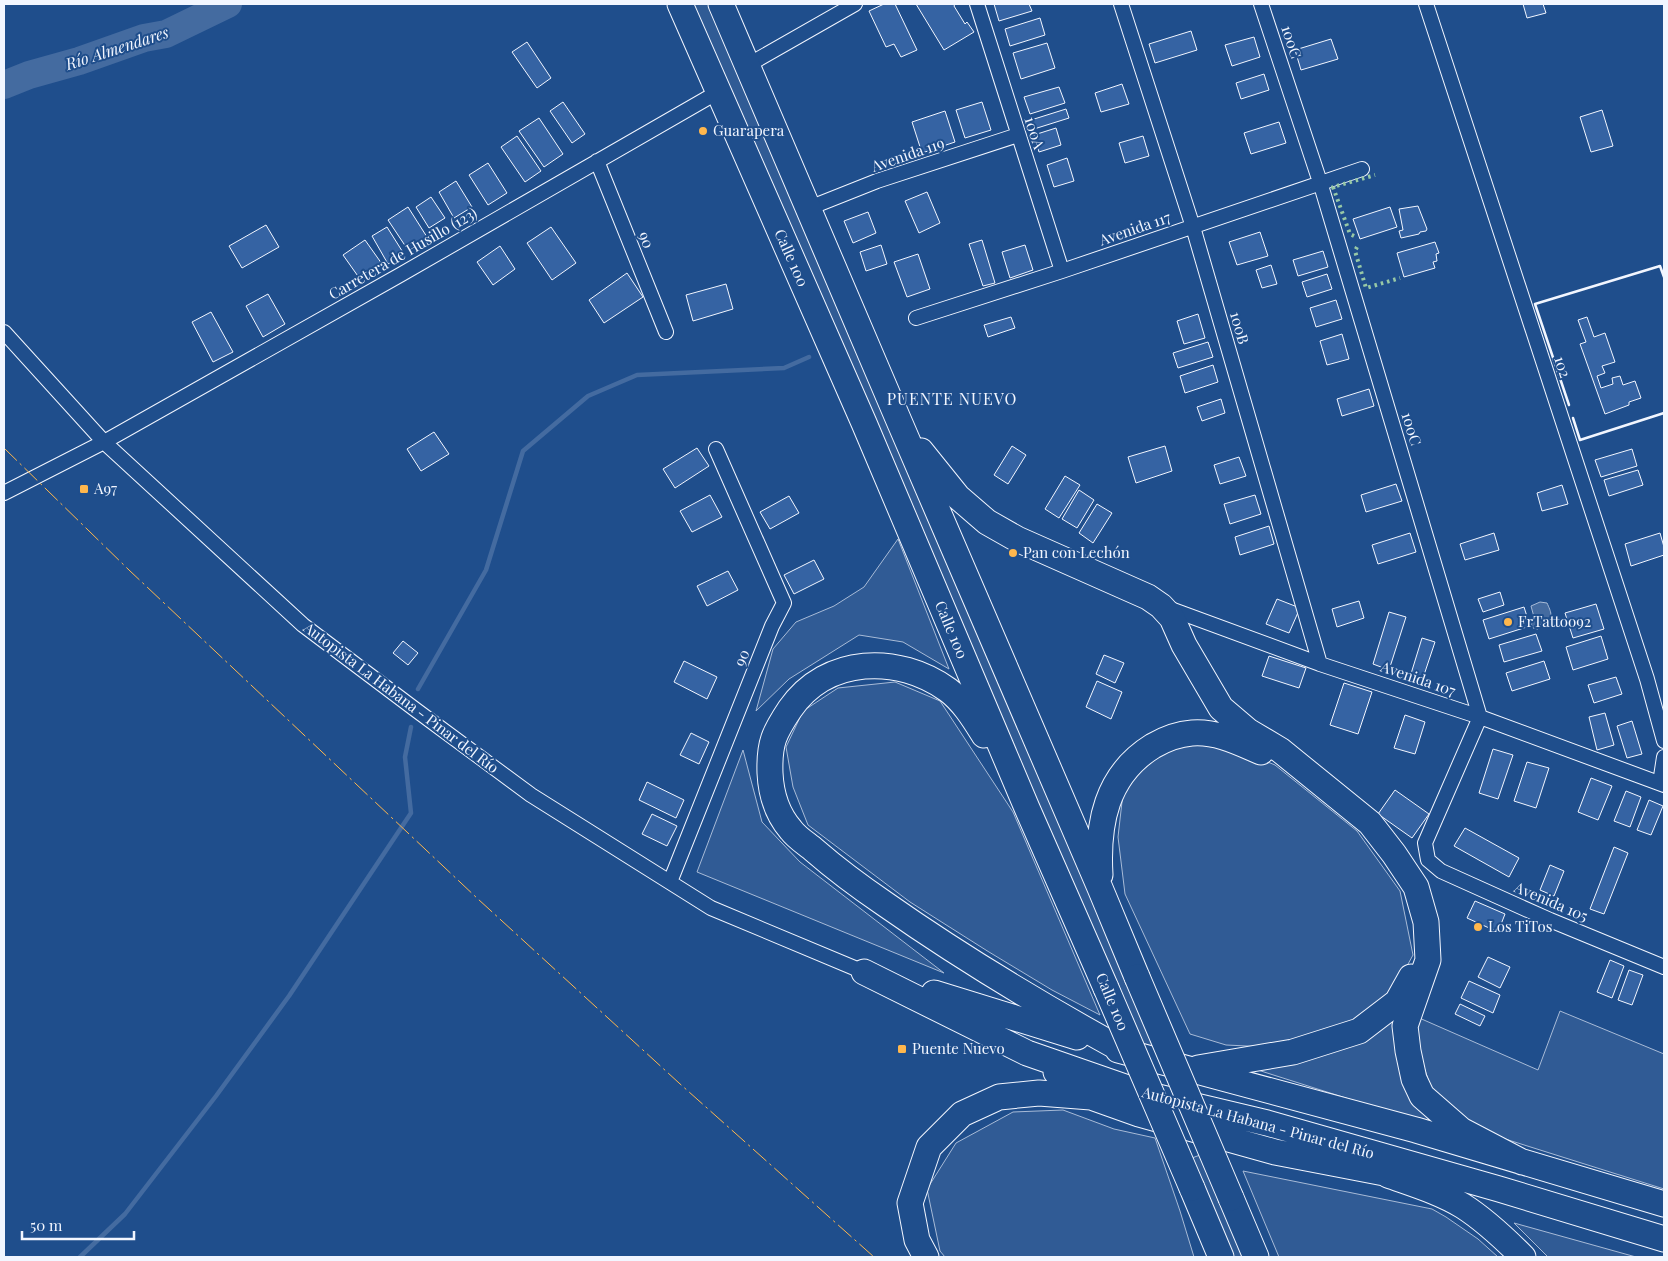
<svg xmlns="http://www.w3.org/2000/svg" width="1668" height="1261" font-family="'Playfair Display',serif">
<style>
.built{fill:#305b95;stroke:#a8bbd7}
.water{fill:#446ba0;stroke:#a8bbd7}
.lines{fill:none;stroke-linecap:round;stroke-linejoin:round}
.stream{stroke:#446ba0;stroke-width:4.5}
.river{stroke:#446ba0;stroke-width:28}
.building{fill:#3563a3;stroke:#f2f6ff}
.street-casing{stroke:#f2f6ff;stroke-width:16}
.highway-casing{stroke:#f2f6ff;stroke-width:27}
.street{stroke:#1f4e8c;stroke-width:14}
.highway{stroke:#1f4e8c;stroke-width:25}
.highway-bridge-casing{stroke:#f2f6ff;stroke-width:27;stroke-linecap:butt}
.highway-bridge{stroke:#1f4e8c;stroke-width:25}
.hedge{stroke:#97c8a6;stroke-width:4;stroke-dasharray:2.5 4;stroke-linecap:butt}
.wall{stroke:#f2f6ff;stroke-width:2.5}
.power{stroke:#ffb74d;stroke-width:1;stroke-dasharray:18 4 2.5 4;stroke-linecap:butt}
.poi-dot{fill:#ffb74d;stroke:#1f4e8c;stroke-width:2}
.labels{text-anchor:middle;stroke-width:4;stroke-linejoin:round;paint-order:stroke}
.street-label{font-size:15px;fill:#f2f6ff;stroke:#1f4e8c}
.poi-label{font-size:15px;fill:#f2f6ff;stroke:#1f4e8c;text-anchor:start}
.water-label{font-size:16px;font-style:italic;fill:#f2f6ff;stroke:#1f4e8c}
.neighbourhood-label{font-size:16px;letter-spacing:1px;fill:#f2f6ff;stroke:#1f4e8c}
</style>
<rect width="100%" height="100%" fill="#1f4e8c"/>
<path class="built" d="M689,4h23l445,1045 -17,-4z
M898,539l51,130 -46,-27 -44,-7 -70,44 -33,32 17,-62 23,-27 38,-16 30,-19z
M895,682l45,19 73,111 87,203 -48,-25 -63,-38 -79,-50 -102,-77 -15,-38 -7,-40 17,-36 35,-23z
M1196,742l43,8 36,15 82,66 43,60 13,64 -23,42 -36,30 -86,20 -42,-2 -36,-11 -65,-140 -7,-57 5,-44 20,-27 25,-17z
M743,750l19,72 38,40 144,111 -247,-101z
M1401,1010l14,92 19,24 -192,-61z
M1560,1011l104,43v135l-162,-51 -47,-22 -24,-28 -12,-36 -2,-35 121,53z
M1063,1110l51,19 41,9 25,73 14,46h-249l-5,-6 -13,-62 29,-46 57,-31z
M1203,1154l45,103h-18l-41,-98z
M1243,1171l189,38 14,8 32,22 20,18h-219z
M1514,1223l122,34h-88z"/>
<path class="water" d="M1540,602l7,1c4,9 7,14 -2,21h-4l-3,5 -5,-1 -3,-7 4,-4 -3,-11z"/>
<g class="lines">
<path class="stream" d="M418,689l68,-119 37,-119 65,-55 49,-21 147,-7 25,-11
M80,1257l45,-43 91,-118 73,-100 122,-183 -6,-56 6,-30"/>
<path class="river" d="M4,85l25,-10 50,-14 65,-23 22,-4 62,-30"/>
</g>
<path class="building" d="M884,4h11l22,46 -16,7 -7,-13 -8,3 -17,-36z
M916,4h39l-1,2 11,18 2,-2 7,10 -30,18z
M994,4h35l3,7 -33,10z
M1523,4h20l3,9 -19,5z
M1040,18l5,17 -35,11 -5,-17z
M1191,31l6,19 -42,13 -6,-19z
M1254,37l6,20 -28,9 -7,-21z
M1331,39l7,20 -37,11 -6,-20z
M527,42l24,36 -14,10 -25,-36z
M1047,43l8,25 -34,11 -8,-26z
M1264,74l5,16 -28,9 -5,-16z
M1122,84l7,20 -28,8 -6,-19z
M1059,87l6,16 -35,11 -6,-17z
M563,102l22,32 -13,9 -22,-32z
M982,102l9,28 -26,8 -9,-28z
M1066,109l3,9 -35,11 -3,-9z
M1602,110l11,36 -22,6 -11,-35z
M945,111l10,31 -33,11 -10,-31z
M539,118l24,36 -19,13 -25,-36z
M1279,122l7,21 -35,11 -7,-21z
M1056,128l5,17 -22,7 -5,-17z
M517,136l24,35 -16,11 -24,-35z
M1143,136l6,20 -24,7 -6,-20z
M1067,158l7,23 -20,6 -7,-22z
M488,163l19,30 -19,12 -19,-30z
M456,181l16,26 -18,11 -15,-26z
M927,192l13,31 -21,10 -14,-32z
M431,197l14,21 -16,10 -13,-21z
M1418,206l9,23 -1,2 -6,1 -1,2 -18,4 -2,-7 4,-1 -4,-21z
M408,207l19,30 -19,13 -20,-30z
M1390,207l7,20 -37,12 -7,-20z
M868,212l8,21 -23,10 -9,-22z
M266,225l13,22 -37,21 -13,-22z
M387,227l17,27 -16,10 -16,-28z
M551,227l25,36 -24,17 -25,-37z
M1260,232l8,24 -31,9 -8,-23z
M365,240l17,24 -22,15 -17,-24z
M982,240l13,43 -12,3 -14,-42z
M1435,242l4,11 -3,1 1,7 -4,1 2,6 -31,9 -7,-24z
M881,245l6,19 -21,7 -6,-19z
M1025,245l8,25 -23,8 -8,-26z
M500,246l15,23 -22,16 -16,-23z
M1323,251l5,16 -30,9 -5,-16z
M918,254l12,35 -23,8 -13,-35z
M1271,265l6,19 -15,4 -6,-18z
M627,273l16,24 -39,26 -15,-23z
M1327,274l5,15 -25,8 -5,-15z
M726,284l7,25 -40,12 -7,-26z
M268,294l17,30 -22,13 -17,-31z
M1336,300l6,19 -26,8 -6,-19z
M211,312l22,40 -20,10 -21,-40z
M1198,314l7,24 -21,6 -7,-23z
M1011,317l4,11 -27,9 -4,-12z
M1587,317l7,20 11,-4 10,29 -13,4 3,7 -8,3 4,12 12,-4 -1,-6 8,-2 3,9 12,-4 6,17 -12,4v3l-24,9 -25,-70 6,-2 -8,-22z
M1342,334l7,25 -22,6 -7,-24z
M1208,342l5,15 -35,11 -5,-15z
M1213,365l5,17 -33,11 -5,-17z
M1369,389l5,17 -32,10 -5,-17z
M1221,399l4,14 -23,8 -5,-14z
M434,432l15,22 -28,17 -14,-22z
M1012,446l14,9 -18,29 -14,-9z
M1165,446l7,25 -36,12 -8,-26z
M697,448l12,18 -34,22 -12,-19z
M1632,449l5,17 -36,11 -6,-17z
M1239,457l7,19 -26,8 -6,-19z
M1638,470l5,15 -34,11 -5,-16z
M1065,476l15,9 -21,33 -14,-9z
M1396,484l6,17 -36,11 -5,-17z
M1562,485l6,19 -26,7 -5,-18z
M1079,490l15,10 -17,28 -15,-9z
M710,495l12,22 -30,15 -12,-21z
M1255,495l6,19 -31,10 -6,-20z
M789,496l10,17 -29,16 -10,-17z
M1097,504l15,9 -19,30 -14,-10z
M1269,526l5,18 -34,11 -5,-18z
M1410,533l6,19 -38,12 -6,-19z
M1494,533l5,17 -34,10 -5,-16z
M1660,533l4,14v8l-33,11 -6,-22z
M814,560l10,19 -30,15 -10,-19z
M728,571l10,19 -31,16 -10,-20z
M1500,592l4,13 -21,7 -5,-13z
M1277,599l23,9 -11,25 -23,-9z
M1359,601l5,17 -27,9 -5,-18z
M1596,604l8,25 -31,9 -8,-25z
M1524,607l6,19 -41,13 -6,-19z
M1389,612l17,5 -17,53 -16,-6z
M1536,634l6,17 -38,11 -5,-17z
M1601,636l7,23 -35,11 -7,-23z
M1422,638l13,4 -13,39 -12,-4z
M403,641l15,12 -10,12 -15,-12z
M1104,655l20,8 -9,20 -19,-9z
M1269,656l37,12 -7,20 -37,-12z
M684,661l33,16 -10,22 -33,-17z
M1544,661l6,18 -38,12 -6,-18z
M1616,677l6,17 -28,9 -6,-18z
M1097,681l25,11 -11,27 -25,-12z
M1344,683l28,9 -14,42 -28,-9z
M1605,713l9,32 -17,5 -8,-33z
M1405,715l20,7 -10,32 -21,-6z
M1632,721l10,33 -15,4 -10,-32z
M691,733l18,9 -10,22 -19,-9z
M1493,749l20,6 -15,44 -19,-6z
M1527,762l22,6 -13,40 -22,-7z
M1591,778l21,8 -14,34 -20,-8z
M647,782l37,18 -8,18 -37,-18z
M1395,790l34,24 -17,24 -34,-24z
M1626,791l15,6 -11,30 -16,-6z
M1649,800l14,6 -12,29 -14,-5z
M652,814l25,12 -10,20 -25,-12z
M1465,828l54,30 -10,19 -55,-31z
M1614,847l14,6 -24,61 -14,-5z
M1550,865l14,6 -10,25 -14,-6z
M1475,901l30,13 -7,18 -31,-14z
M1488,957l22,10 -10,21 -22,-11z
M1610,960l14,6 -12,32 -15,-6z
M1629,970l14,5 -11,30 -14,-5z
M1469,981l31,14 -7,18 -32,-15z
M1460,1004l25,12 -5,10 -25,-12z"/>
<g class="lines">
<defs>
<path id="street" d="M977,4l85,267
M1121,4l72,223 127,437
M1261,4l59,178 160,535 -55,126 3,17 13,11 109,49 114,47
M1426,4l221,675 17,62
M748,65l107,-61
M597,161l69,171
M809,208l68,-27 141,-46
M916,318l146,-47 300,-102
M4,332l100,110 199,183 113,85 115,85 180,113 153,64
M4,493l100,-51 296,-167 318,-183
M1168,608l152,56 160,53 184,68
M1660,783l4,-26
M670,882l102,-256 12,-23 -68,-154"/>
<path id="highway" d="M680,4l184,419 163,385 79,180
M721,4l178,417 201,467 37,89
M921,451l37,46 29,25 30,17 131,58 13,9 11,12 12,27 37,63 27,23 32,19 90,73 24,31 22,33 10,35 2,38 -23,66 3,25 6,28 8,17 39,34 61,32
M984,735c-10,-16 -21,-34 -36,-45 -50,-36 -121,-34 -158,19 -16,24 -21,34 -20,64 1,21 7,41 21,57 6,8 16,14 23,20 23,20 46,37 71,54 77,54 157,102 239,147
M1100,875c-3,-51 6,-100 53,-129 12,-7 25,-12 39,-13 25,-2 48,10 69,19
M864,972l163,81 118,41 122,29 232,66 165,50
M934,993l143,44
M1118,1050l298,80 248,74
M1198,1068l95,-16 66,-21 38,-29 14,-25
M1056,1072l38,26 45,16 136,38 130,25
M1388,1175c25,9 52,17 75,31 22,14 42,33 60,51
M1192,1188l29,69
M1231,1198l25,59
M926,1257l-9,-17 -7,-37 19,-56 33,-33 37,-17 40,-4 52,4"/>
</defs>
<use href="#street" class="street-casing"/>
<use href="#highway" class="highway-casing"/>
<use href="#street" class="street"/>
<use href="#highway" class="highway"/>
<defs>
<path id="highway-bridge" d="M1137,977l94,221
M1106,988l86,200"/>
</defs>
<use href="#highway-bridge" class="highway-bridge-casing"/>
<use href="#highway-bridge" class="highway-bridge"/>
<path class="hedge" d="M1354,236l-4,-2 -17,-47 42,-12
M1357,247l-2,4 11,37 34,-10"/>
<path class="wall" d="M1569,405l-34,-101 125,-38 4,11
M1573,418l7,22 84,-27"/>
<path class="power" d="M4,448l125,122 349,329 201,184 195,174"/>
</g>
<g class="poi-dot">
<circle cx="703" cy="131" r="5"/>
<rect x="79" y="484" width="10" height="10" rx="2.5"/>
<circle cx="1013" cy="553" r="5"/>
<circle cx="1508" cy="622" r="5"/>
<circle cx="1478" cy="927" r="5"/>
<rect x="897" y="1044" width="10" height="10" rx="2.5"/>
</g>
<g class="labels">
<g class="street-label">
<text transform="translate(1291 42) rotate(72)" y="5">100C</text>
<text transform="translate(1034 133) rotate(72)" y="5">100A</text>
<text transform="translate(908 155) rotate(-19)" y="5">Avenida 119</text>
<text transform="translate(1135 229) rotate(-19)" y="5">Avenida 117</text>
<text transform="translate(646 240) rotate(68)" y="5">90</text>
<text transform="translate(403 254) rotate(-30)" y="5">Carretera de Husillo (123)</text>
<text transform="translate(791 258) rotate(66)" y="5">Calle 100</text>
<text transform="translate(1239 328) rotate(74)" y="5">100B</text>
<text transform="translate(1562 367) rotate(72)" y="5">102</text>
<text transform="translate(1411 429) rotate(73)" y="5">100C</text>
<text transform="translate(951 630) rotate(67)" y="5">Calle 100</text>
<text transform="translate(742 658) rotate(-68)" y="5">90</text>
<text transform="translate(1418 679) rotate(19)" y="5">Avenida 107</text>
<text transform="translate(401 698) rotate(37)" y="5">Autopista La Habana - Pinar del Río</text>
<text transform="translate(1551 902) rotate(23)" y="5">Avenida 105</text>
<text transform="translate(1112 1002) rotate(67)" y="5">Calle 100</text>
<text transform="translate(1258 1123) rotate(15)" y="5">Autopista La Habana - Pinar del Río</text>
</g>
<g class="poi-label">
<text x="713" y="136">Guarapera</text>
<text x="94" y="494">A97</text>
<text x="1023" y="558">Pan con Lechón</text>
<text x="1518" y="627">FrTattoo92</text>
<text x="1488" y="932">Los TiTos</text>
<text x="912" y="1054">Puente Nuevo</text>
</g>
<g class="water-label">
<text transform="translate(117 48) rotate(-18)" y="6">Río Almendares</text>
</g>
<g class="neighbourhood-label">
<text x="952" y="405">PUENTE NUEVO</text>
</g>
</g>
<rect width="1668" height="1261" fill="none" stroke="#f2f6ff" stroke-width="10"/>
<path d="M22 1231v8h112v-8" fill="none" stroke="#f2f6ff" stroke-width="2.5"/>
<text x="30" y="1231" font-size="15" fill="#f2f6ff" stroke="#1f4e8c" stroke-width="4" paint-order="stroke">50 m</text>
</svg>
